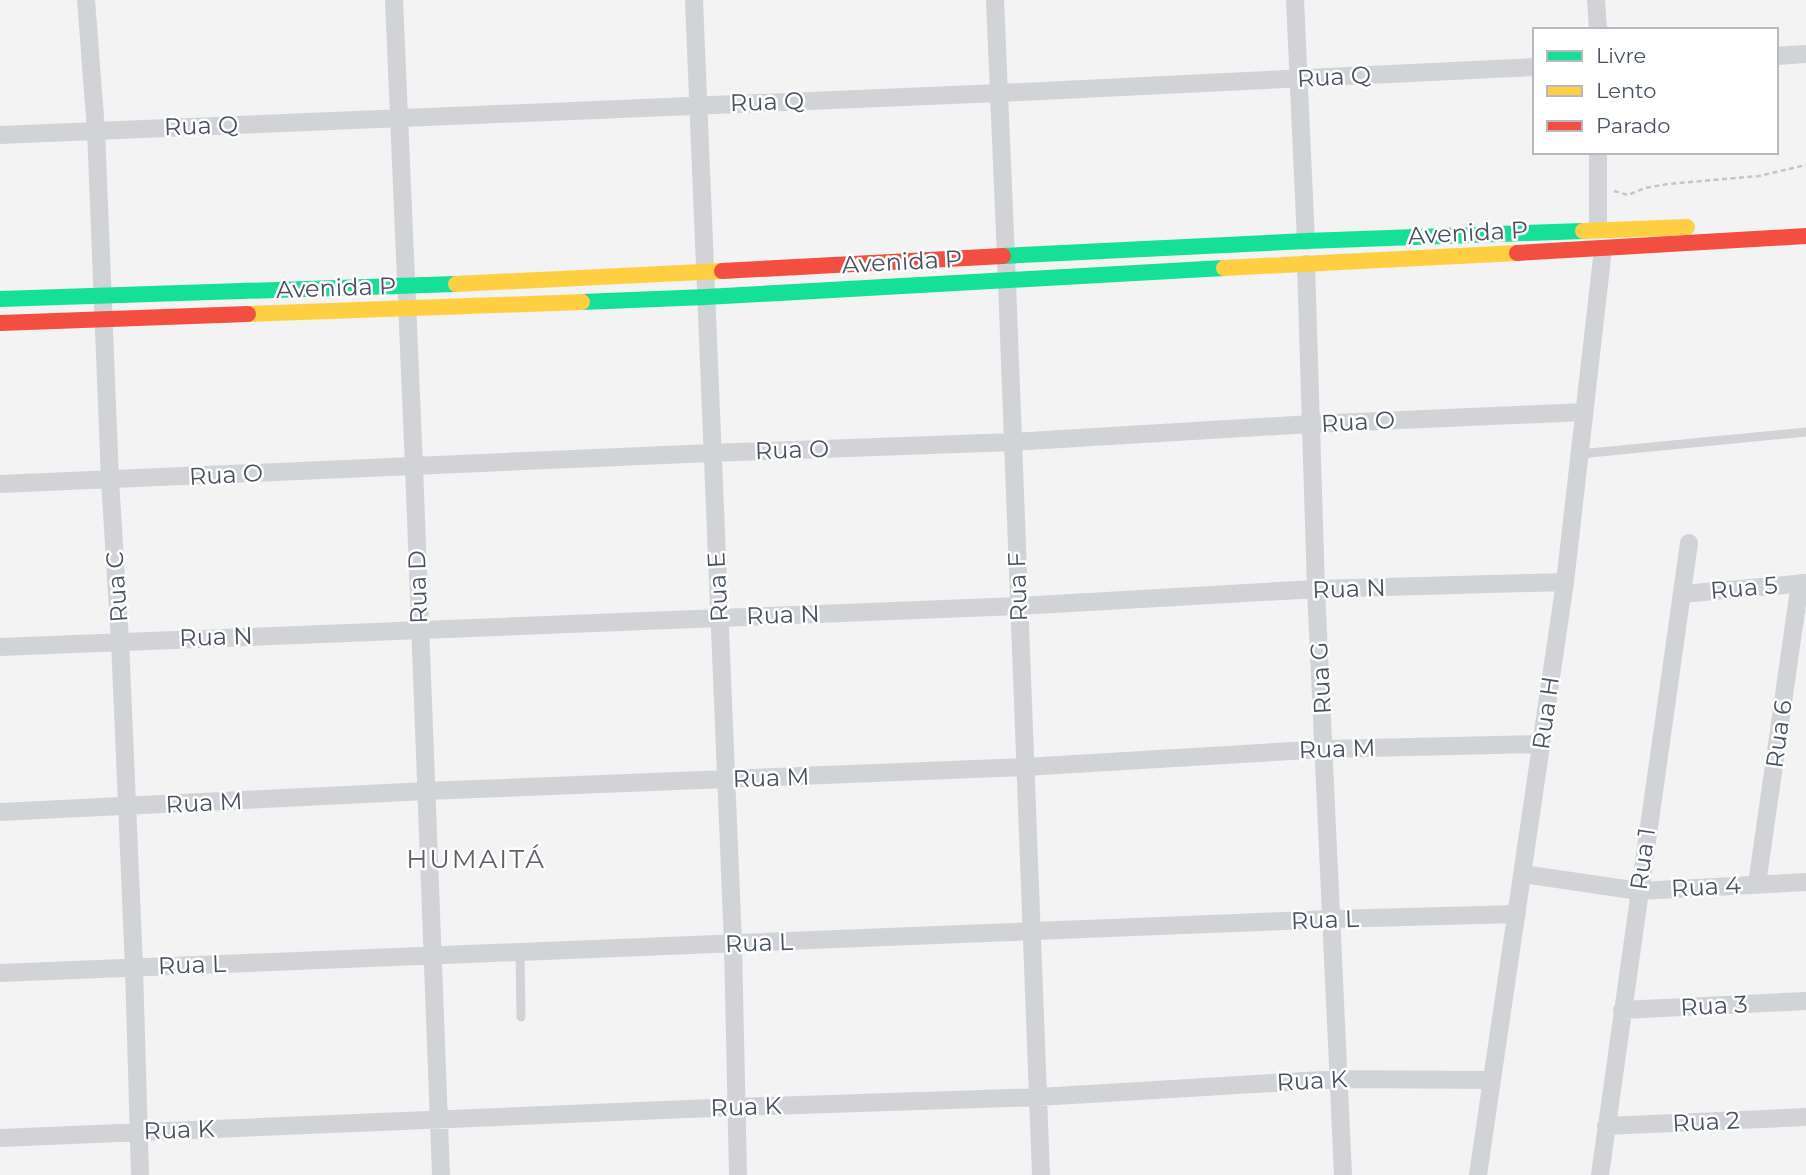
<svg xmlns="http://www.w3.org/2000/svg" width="1806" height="1175" font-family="Montserrat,sans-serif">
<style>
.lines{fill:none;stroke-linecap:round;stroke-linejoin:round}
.path{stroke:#bdc8c7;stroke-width:2.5;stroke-dasharray:5 3.5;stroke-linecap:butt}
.lane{stroke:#d1d3d6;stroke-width:9}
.street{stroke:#d1d3d6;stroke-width:18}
.fast{stroke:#16e098;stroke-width:16}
.slow{stroke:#ffcf43;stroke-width:16}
.jam{stroke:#f24e42;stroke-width:16}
.labels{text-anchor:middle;stroke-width:5;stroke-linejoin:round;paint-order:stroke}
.street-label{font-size:24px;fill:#485161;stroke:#fff}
.neighbourhood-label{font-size:26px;letter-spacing:2px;fill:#5d6067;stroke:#fff}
</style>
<rect width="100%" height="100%" fill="#f3f3f3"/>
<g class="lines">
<path class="path" d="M1614,191l14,4 17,-7 23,-4 91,-8 47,-11"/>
<path class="lane" d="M1579,454l227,-22
M520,952l1,65"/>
<path class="street" d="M86,0l10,130 14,350 10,161 14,326 6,208
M394,0l20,466 27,709
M694,0l39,944 5,231
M995,0l11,257 35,918
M1295,0l11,241
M1596,0l2,30
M1776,56l30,-2
M0,135l999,-42 536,-26
M1598,229v-77
M1306,264l10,325 27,586
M0,484l711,-31 301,-11 299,-18 273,-12
M1682,594l124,-11
M0,647l1019,-41 297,-17 249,-7
M0,812l426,-21 599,-24 300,-18 216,-5
M1523,874l116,17 167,-9
M1757,884l43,-301
M0,973l1332,-54 185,-5
M1622,1010l184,-9
M1606,1126l200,-9
M0,1138l736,-31 303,-10 300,-18 153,1
M1478,1175l87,-593 38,-333
M1600,1175l89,-632"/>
<path class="fast" d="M1003,256l303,-15 277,-10
M0,299l456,-15
M582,302l124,-5 518,-29"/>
<path class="slow" d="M1583,231l104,-4
M1224,268l293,-15
M456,284l266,-13
M248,314l334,-12"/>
<path class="jam" d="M1517,253l289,-17
M722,271l281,-15
M0,323l248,-9"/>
</g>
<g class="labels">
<g class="street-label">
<text transform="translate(1334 77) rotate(-3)" y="8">Rua Q</text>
<text transform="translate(767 102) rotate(-2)" y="8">Rua Q</text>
<text transform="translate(201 126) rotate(-2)" y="8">Rua Q</text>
<text transform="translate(1468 233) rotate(-3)" y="8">Avenida P</text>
<text transform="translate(902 262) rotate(-3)" y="8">Avenida P</text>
<text transform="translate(336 288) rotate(-2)" y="8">Avenida P</text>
<text transform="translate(1358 422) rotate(-3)" y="8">Rua O</text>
<text transform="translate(792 450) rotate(-2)" y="8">Rua O</text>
<text transform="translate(226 475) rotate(-3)" y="8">Rua O</text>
<text transform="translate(117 587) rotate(-94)" y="8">Rua C</text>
<text transform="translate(418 587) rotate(-92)" y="8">Rua D</text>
<text transform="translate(718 587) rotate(-93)" y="8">Rua E</text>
<text transform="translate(1018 587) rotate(-92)" y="8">Rua F</text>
<text transform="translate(1744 588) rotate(-5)" y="8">Rua 5</text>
<text transform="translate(1349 589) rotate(-2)" y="8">Rua N</text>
<text transform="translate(783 615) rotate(-2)" y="8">Rua N</text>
<text transform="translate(216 637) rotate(-2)" y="8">Rua N</text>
<text transform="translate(1321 678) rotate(-93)" y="8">Rua G</text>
<text transform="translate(1546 713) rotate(-82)" y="8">Rua H</text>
<text transform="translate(1779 734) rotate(-82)" y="8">Rua 6</text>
<text transform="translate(1337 749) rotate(-2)" y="8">Rua M</text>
<text transform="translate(771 778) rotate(-2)" y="8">Rua M</text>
<text transform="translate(204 803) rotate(-3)" y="8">Rua M</text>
<text transform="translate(1643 859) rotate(-82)" y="8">Rua 1</text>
<text transform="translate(1706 887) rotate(-3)" y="8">Rua 4</text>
<text transform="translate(1325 920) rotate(-2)" y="8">Rua L</text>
<text transform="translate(759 943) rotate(-2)" y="8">Rua L</text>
<text transform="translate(192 965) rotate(-2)" y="8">Rua L</text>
<text transform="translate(1714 1006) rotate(-3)" y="8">Rua 3</text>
<text transform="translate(1312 1081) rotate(-3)" y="8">Rua K</text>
<text transform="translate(746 1107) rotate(-2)" y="8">Rua K</text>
<text transform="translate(1706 1122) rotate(-3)" y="8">Rua 2</text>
<text transform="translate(179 1130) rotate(-2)" y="8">Rua K</text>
</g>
<g class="neighbourhood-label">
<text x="476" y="868">HUMAITÁ</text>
</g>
</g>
<rect x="1533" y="28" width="245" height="126" fill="#ffffff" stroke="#b6b9c0" stroke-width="2"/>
<rect x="1547" y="51" width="35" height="10" fill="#16e098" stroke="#b6b9c0" stroke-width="2"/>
<text x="1596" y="63" font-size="21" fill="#485161">Livre</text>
<rect x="1547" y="86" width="35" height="10" fill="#ffcf43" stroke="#b6b9c0" stroke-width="2"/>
<text x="1596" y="98" font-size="21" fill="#485161">Lento</text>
<rect x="1547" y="121" width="35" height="10" fill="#f24e42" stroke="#b6b9c0" stroke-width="2"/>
<text x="1596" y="133" font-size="21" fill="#485161">Parado</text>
</svg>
